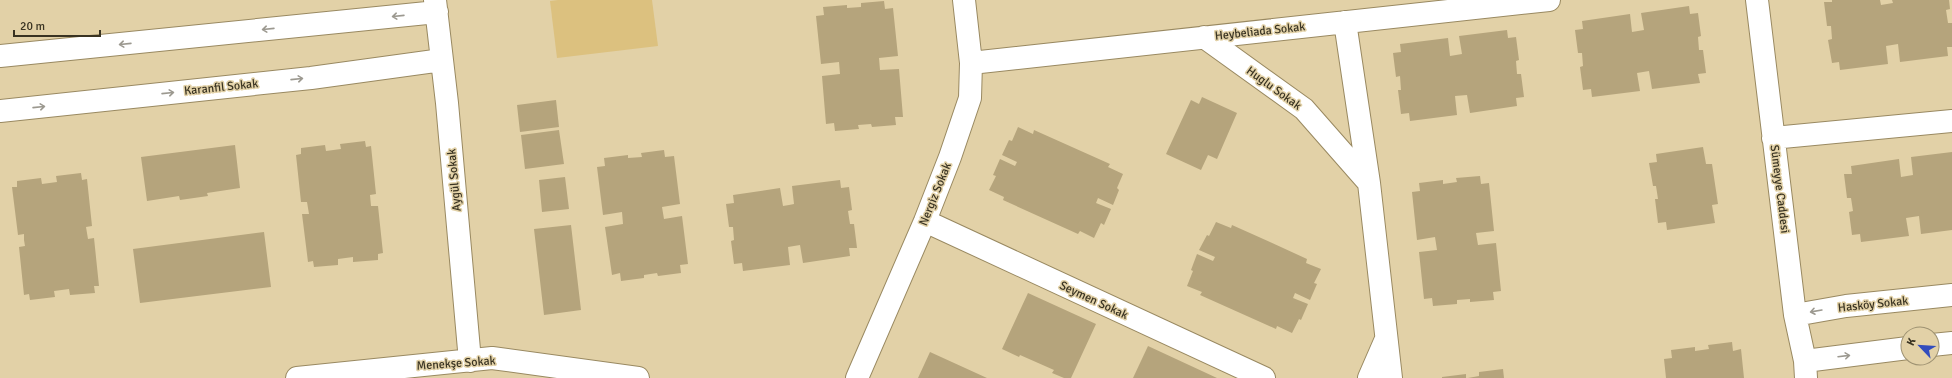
<svg xmlns="http://www.w3.org/2000/svg" width="1952" height="378" font-family="Signika,sans-serif">
<style>
.green{fill:#dcc17f}
.building{fill:#b5a47c}
.lines{fill:none;stroke-linecap:round;stroke-linejoin:round}
.minor-casing{stroke:#998961;stroke-width:24}
.minor{stroke:#fff;stroke-width:22}
.oneway{stroke:#9c9990}
.labels{text-anchor:middle;stroke-width:3;stroke-linejoin:round;paint-order:stroke}
.street-label{font-size:12px;fill:#393322;stroke:#e2d1a7}
</style>
<rect width="100%" height="100%" fill="#e2d1a7"/>
<path class="green" d="M558,0h94l6,46 -101,12 -7,-57z"/>
<path class="building" d="M1832,0h48l1,5 12,-2 -1,-3h57l1,9 -4,1 2,13h4v24h-5l1,9 -48,6 -2,-18 -12,2 2,18 -48,6 -1,-8 -7,1 -4,-23 4,-1 -1,-13h-4l-3,-24h8z
M884,1l1,8 8,-1 5,48 -19,2 1,12 19,-1 4,48h-8l1,8 -24,2 -1,-3 -13,1 1,4 -24,2 -1,-8 -8,1 -4,-48 18,-2 -1,-12 -18,2 -5,-48 8,-1 -1,-8 24,-2v3l14,-1v-4z
M1689,6l1,8 8,-1 3,23 -3,1 1,13h4l3,23 -8,1 2,9 -48,6 -3,-18 -12,2 3,18 -48,6 -1,-8 -8,1 -3,-23 3,-1 -1,-13h-4l-3,-23 8,-1 -1,-8 48,-7 2,18 12,-2 -3,-17z
M1507,30l1,8 8,-1 3,23 -3,1 1,13h4l3,23 -8,1 1,8 -47,7 -3,-18 -12,1 2,19 -47,6 -1,-8 -8,1 -3,-24h3l-1,-14 -4,1 -3,-24 8,-1 -1,-8 48,-6 2,18 12,-2 -3,-18z
M1202,97l35,16 -20,46 -9,-4 -7,15 -35,-16 25,-54 8,4z
M556,100l3,27 -39,5 -3,-27z
M1018,127l15,7 1,-4 76,34 -2,3 15,7 -6,14 2,2 -6,15 -15,-7 -2,5 15,6 -7,16 -3,-2 -7,15 -14,-7 -2,3 -75,-34 1,-3 -15,-7 7,-14 -3,-1 7,-16 15,7 2,-4 -15,-7 7,-15 3,1z
M559,130l5,34 -39,5 -4,-34z
M365,141l1,6 5,-1 5,48 -6,1 1,11h7l5,47 -5,1v6l-25,2v-5l-15,2v6l-24,2 -1,-6 -5,1 -6,-48h7l-2,-12h-6l-5,-47 5,-1v-6l24,-3 1,6 15,-2 -1,-5z
M235,145l5,43 -33,5 1,3 -28,4 -1,-4 -32,5 -6,-44z
M1703,147l3,17h6l6,40 -6,1 3,18 -48,7 -1,-8 -8,1 -3,-24h3l-2,-13h-3l-4,-23 8,-1 -1,-8z
M664,150l1,7 9,-1 6,48 -18,3 2,12 18,-3 6,48 -8,1 1,8 -23,3 -1,-3 -13,2v3l-23,3 -1,-8 -8,2 -7,-48 18,-3 -1,-12 -19,3 -6,-48 8,-1 -1,-8 24,-3v3l14,-1 -1,-4z
M1952,152v78l-31,4 -2,-18 -13,2 3,18 -48,6 -1,-8 -8,1 -3,-23 4,-1 -2,-13h-4l-3,-24h8l-1,-8 48,-7 2,18 12,-2 -2,-18z
M81,173l1,7 5,-1 5,47 -6,1 2,12 6,-1 5,48h-5l1,7 -25,2 -1,-6 -15,2 1,6 -25,3 -1,-6 -5,1 -5,-48 6,-1 -1,-6v-6l-6,1 -6,-48h5v-6l24,-3 1,6 15,-2 -1,-6z
M1480,176l1,8 8,-1 5,48 -18,2 2,12 18,-2 5,48 -8,1 1,8 -24,2v-3l-13,1v4l-24,2 -1,-8 -8,1 -5,-47 18,-2 -2,-13 -18,3 -5,-48 8,-1 -1,-8 24,-3v4l14,-2 -1,-4z
M565,177l4,32 -27,3 -3,-32z
M840,180l1,8 8,-1 3,23 -4,1 2,13h4l3,24h-8l1,8 -47,7 -3,-18 -12,2 2,18 -47,6 -1,-8 -8,1 -3,-23 3,-1 -1,-13h-4l-3,-23 8,-1 -1,-8 47,-7 3,18 6,-1 5,-1 -2,-18z
M1216,222l15,6 1,-3 38,17 37,17 -1,4 15,6 -7,14 3,1 -7,16 -15,-7 -2,5 15,6 -7,16 -2,-1 -7,14 -15,-7 -1,3 -76,-34 2,-3 -15,-6 6,-15 -2,-1 6,-16 16,7 2,-4 -16,-7 8,-15 2,1z
M571,225l10,85 -37,5 -10,-86z
M264,232l7,55 -131,16 -7,-54z
M1028,293l68,31 -25,54h-7l-12,-5 2,-3 -34,-15 -1,2 -17,-8z
M1732,342l1,9 8,-2 3,29h-78l-2,-19 8,-1 -1,-8 24,-3v4l14,-2 -1,-4z
M1148,346l69,32h-84z
M930,352l57,26h-69z
M1503,369l1,9h-36l11,-2v-4z
M1466,374v4h-24v-1z"/>
<g class="lines">
<defs>
<path id="minor" d="M435,0l12,103 23,258
M1757,0l38,315 10,46 1,17
M1345,22l24,161 22,195
M1204,37l100,72 65,74
M0,56l437,-44
M971,63l578,-63
M0,111l311,-33 131,-18
M1773,138l179,-17
M925,221l339,157
M1795,315l51,-9 106,-11
M1932,345l20,-2
M1805,361l103,-13
M297,378l195,-20 146,20
M857,378l68,-157 25,-64 20,-59 1,-35 -7,-63
M1369,378l17,-39"/>
</defs>
<use href="#minor" class="minor-casing"/>
<use href="#minor" class="minor"/>
</g>
<defs><path id="oneway-shaft" d="M-6 0H5M1.5-3L5.5 0L1.5 3" fill="none" stroke-width="1.6" stroke-linecap="round" stroke-linejoin="round"/></defs>
<g class="oneway">
<use href="#oneway-shaft" transform="translate(398 16) rotate(174)"/>
<use href="#oneway-shaft" transform="translate(268 29) rotate(174)"/>
<use href="#oneway-shaft" transform="translate(125 44) rotate(174)"/>
<use href="#oneway-shaft" transform="translate(297 79) rotate(-6)"/>
<use href="#oneway-shaft" transform="translate(168 93) rotate(-6)"/>
<use href="#oneway-shaft" transform="translate(39 107) rotate(-6)"/>
<use href="#oneway-shaft" transform="translate(1816 311) rotate(170)"/>
<use href="#oneway-shaft" transform="translate(1844 356) rotate(-7)"/>
</g>
<g class="labels">
<g class="street-label">
<text transform="translate(1260 31) rotate(-6)" y="4">Heybeliada Sokak</text>
<text transform="translate(221 87) rotate(-6)" y="4">Karanfil Sokak</text>
<text transform="translate(1274 88) rotate(36)" y="4">Huglu Sokak</text>
<text transform="translate(454 180) rotate(-95)" y="4">Aygül Sokak</text>
<text transform="translate(1780 189) rotate(83)" y="4">Sümeyye Caddesi</text>
<text transform="translate(935 194) rotate(-68)" y="4">Nergiz Sokak</text>
<text transform="translate(1094 300) rotate(25)" y="4">Seymen Sokak</text>
<text transform="translate(1873 304) rotate(-6)" y="4">Hasköy Sokak</text>
<text transform="translate(456 363) rotate(-4)" y="4">Menekşe Sokak</text>
</g>
</g>
<g transform="translate(1920 346) rotate(295)"><circle r="19" fill="#e2d1a7" stroke="#9e9272"/>
<path d="M0-3L7 15L0 10L-7 15Z" fill="#324cbd"/>
<text y="-6" font-size="11" font-weight="bold" text-anchor="middle" fill="#393322">K</text>
</g>
<path d="M14 30v6h86v-6" fill="none" stroke="#393322" stroke-width="2"/>
<text x="20" y="30" font-size="12" fill="#393322" stroke="#e2d1a7" stroke-width="3" paint-order="stroke">20 m</text>
</svg>
